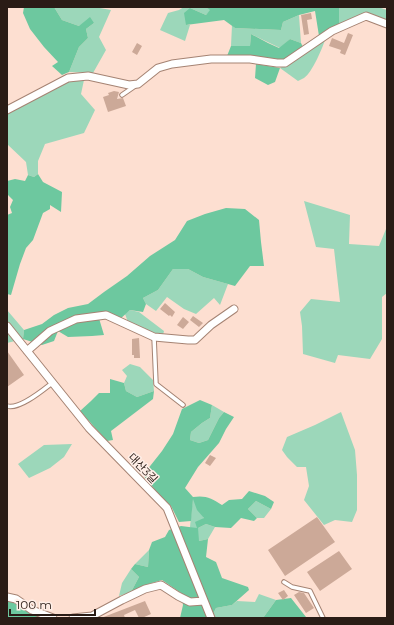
<svg xmlns="http://www.w3.org/2000/svg" width="394" height="625" font-family="Montserrat,'Noto Sans KR',sans-serif">
<style>
.green{fill:#9cd7ba}
.forest{fill:#6dc89f}
.building{fill:#cca998}
.lines{fill:none;stroke-linecap:round;stroke-linejoin:round}
.service-casing{stroke:#a58373;stroke-width:5.5}
.minor-casing{stroke:#a58373;stroke-width:9}
.service{stroke:#fff;stroke-width:3.5}
.minor{stroke:#fff;stroke-width:7}
.labels{text-anchor:middle;stroke-width:3;stroke-linejoin:round;paint-order:stroke}
.street-label{font-size:11px;fill:#2a1c16;stroke:#ffefe8}
</style>
<rect width="100%" height="100%" fill="#fddfd1"/>
<path class="green" d="M54,7h40l17,3 -12,27 7,13 -13,23 -24,-1 10,-25 9,-9 -2,-9 8,-6 -15,3 -17,-6z
M184,7h22l5,3 -5,5 -16,-7 -4,17h4l-5,16 -25,-11 8,-17 11,-3z
M339,7h39l9,3v11l-18,-7 -30,11z
M299,15l2,28 -11,-4 -10,9 -29,-14 -1,12h-19l1,-21 3,3 46,2 2,-8z
M326,37c-3,10 -14,36 -22,41 -2,1 -4,2 -6,3l-18,-13 20,-12z
M84,80l-3,14 14,16 -11,23 -39,11 -7,17v13l-4,3 -6,-2 -2,-13 -19,-18v-30l63,-33z
M304,201l46,14 -1,29 30,2 7,-17 1,2v62l-5,4v42l-12,20 -32,-4 -3,8 -32,-9 -1,-28 -2,-14 11,-13 29,3 -6,-53 -18,-2z
M173,269h15l15,8 25,7 -8,21 -6,-7 -18,16 -12,-5 -17,-12 -11,14 -10,-7 -3,-6 15,-8z
M7,310l17,20 -1,9 -16,4z
M130,310l9,2 25,19 -1,4 -8,-2 -27,-11 -3,-8z
M130,364l10,3 13,13 1,11 -17,6 -11,-6 -2,-8 3,-7 -5,-6z
M212,405l12,7 -5,6 -11,22 -9,3 -9,-3 1,-8 11,-9 8,-5z
M341,412l14,38 2,25v35l-5,12 -17,-2 -11,5 -20,-25 5,-14 -3,-19h-9l-10,-10 -5,-7 5,-13 28,-12z
M72,444l-8,13 -14,11 -21,10 -11,-14 26,-19z
M193,497l11,21 -6,10 8,-4 9,3 -7,12 -9,2 -9,-14z
M256,501l15,8 -7,9h-7l-9,-9z
M149,550l-1,17 -13,-3z
M131,569l8,8 -8,15 -12,4 3,-13z
M259,594l17,6 -13,18h-49l-1,-4 3,-6 16,-3 5,-4 18,1z"/>
<path class="forest" d="M24,7h30l8,13 17,6 11,-9 4,6 -8,6 2,9 -9,9 -10,25 -7,3 -10,-9 6,-4 -14,-15 -14,-18 -7,-16z
M206,7h133v18l-20,11 -4,-25 -16,4 -16,7 -2,8 -46,-2 -11,-8 -38,5 -2,-12 6,-5 16,7 4,-5z
M251,34l17,9 11,5 11,-9 11,4 2,4 -18,13 -22,-3 -36,-1 4,-10h19z
M256,64l24,4 -5,14 -7,3 -13,-7z
M38,174l5,8 19,10 -1,20 -11,-7v4l-7,4 -10,27 -7,8 -6,16 -9,31 -4,-1v-79l5,-2 -2,-6 3,-7 -5,-5 -1,-2v-12l8,-2 10,2 3,-6 6,2z
M226,208l19,1 14,11 2,22 3,24h-14l-15,20 -32,-9 -15,-8h-15l-15,21 -15,8 3,6 -3,8 -13,-2 -11,10 -21,-5 6,20 -12,1 -24,1 -10,-6 -4,10 -12,4 -19,-6 1,-9 18,-6 12,-9 14,-7 20,-4 16,-12 23,-16 23,-20 25,-16 12,-19 18,-7z
M110,379l14,4 2,8 11,6 17,-6 -1,8 -42,32 2,9 -6,1 -27,-30 11,-10 8,-8h11z
M200,400l12,5 -2,13 -8,5 -11,9 -1,8 9,3 9,-3 11,-22 5,-6 10,5 -8,12 -7,14 -21,24 -13,21 8,9c12,-2 19,1 29,8l7,-5 13,-1 7,-8 16,5 9,6 -3,7 -15,-8 -8,8 9,9 -3,3 -13,-3 -10,10 -16,-1 -9,-3 -8,4 1,13 9,-2 -2,18 10,5 6,16 26,9 1,3 -17,15 -16,3 -5,10h-31l3,-13 -2,-12 -19,-13 -20,6 -11,6 8,-15 -8,-8 4,-5 13,3 1,-17 3,-8 13,-5 4,-7 12,-4 16,2 -2,-6 9,-4 -7,-8 -4,-11 -2,22 -12,1 -8,-16 -15,-15 -13,-16 19,-24 11,-17 9,-25z
M7,598l9,1 25,19h-34z
M291,598l15,19 6,1h-49l13,-18z"/>
<path class="building" d="M311,13l1,6 -5,1 2,14 -5,1 -3,-20z
M348,33l5,2 -8,20 -5,-2 1,-3 -12,-4 3,-8 12,5z
M137,43l5,3 -5,9 -5,-3z
M114,91l5,1 -2,7 6,-1 3,8 -18,6 -5,-15 6,-2 -1,-2z
M165,303l10,9 -3,5 -2,-2 -1,1 -9,-7z
M193,316l10,7 -4,4 -9,-7z
M183,317l6,5 -6,7 -6,-4z
M139,338l1,20h-6v-3h-2v-16z
M7,351l17,24 -17,12z
M210,455l6,3 -6,8 -5,-3z
M317,517l18,25 -50,34 -17,-26z
M339,551l13,18 -32,22 -13,-19z
M284,590l4,6 -5,4 -5,-7z
M299,592l5,1 10,15 -8,5 -12,-18z
M145,601l6,13 -9,4h-3l-4,-8 -11,5 1,3h-24z"/>
<g class="lines">
<defs>
<path id="service" d="M122,95l13,-9
M154,337l2,47 27,21
M7,406c12,4 36,-16 45,-23
M284,582l8,5 18,4 13,27"/>
<path id="minor" d="M7,110l61,-32 20,-2 41,9 9,-1 20,-16 14,-4 39,-5h39l27,4h8l47,-32 34,-15 21,8
M7,326l82,102 78,80 44,110
M27,351l23,-20 26,-12 30,-4 48,22 34,3h7l16,-15 23,-16
M7,597l9,2 16,11 21,8
M73,618l19,-2 30,-16 23,-11 16,-4 17,11 12,6 14,-1"/>
</defs>
<use href="#service" class="service-casing"/>
<use href="#minor" class="minor-casing"/>
<use href="#service" class="service"/>
<use href="#minor" class="minor"/>
</g>
<g class="labels">
<g class="street-label">
<text transform="translate(143 468) rotate(46)" y="4">대산3길</text>
</g>
</g>
<rect width="394" height="625" fill="none" stroke="#2a1c16" stroke-width="16"/>
<path d="M10 609v6h85v-6" fill="none" stroke="#2a1c16" stroke-width="2"/>
<text x="16" y="609" font-size="12" fill="#2a1c16" stroke="#ffefe8" stroke-width="3" paint-order="stroke">100 m</text>
</svg>
